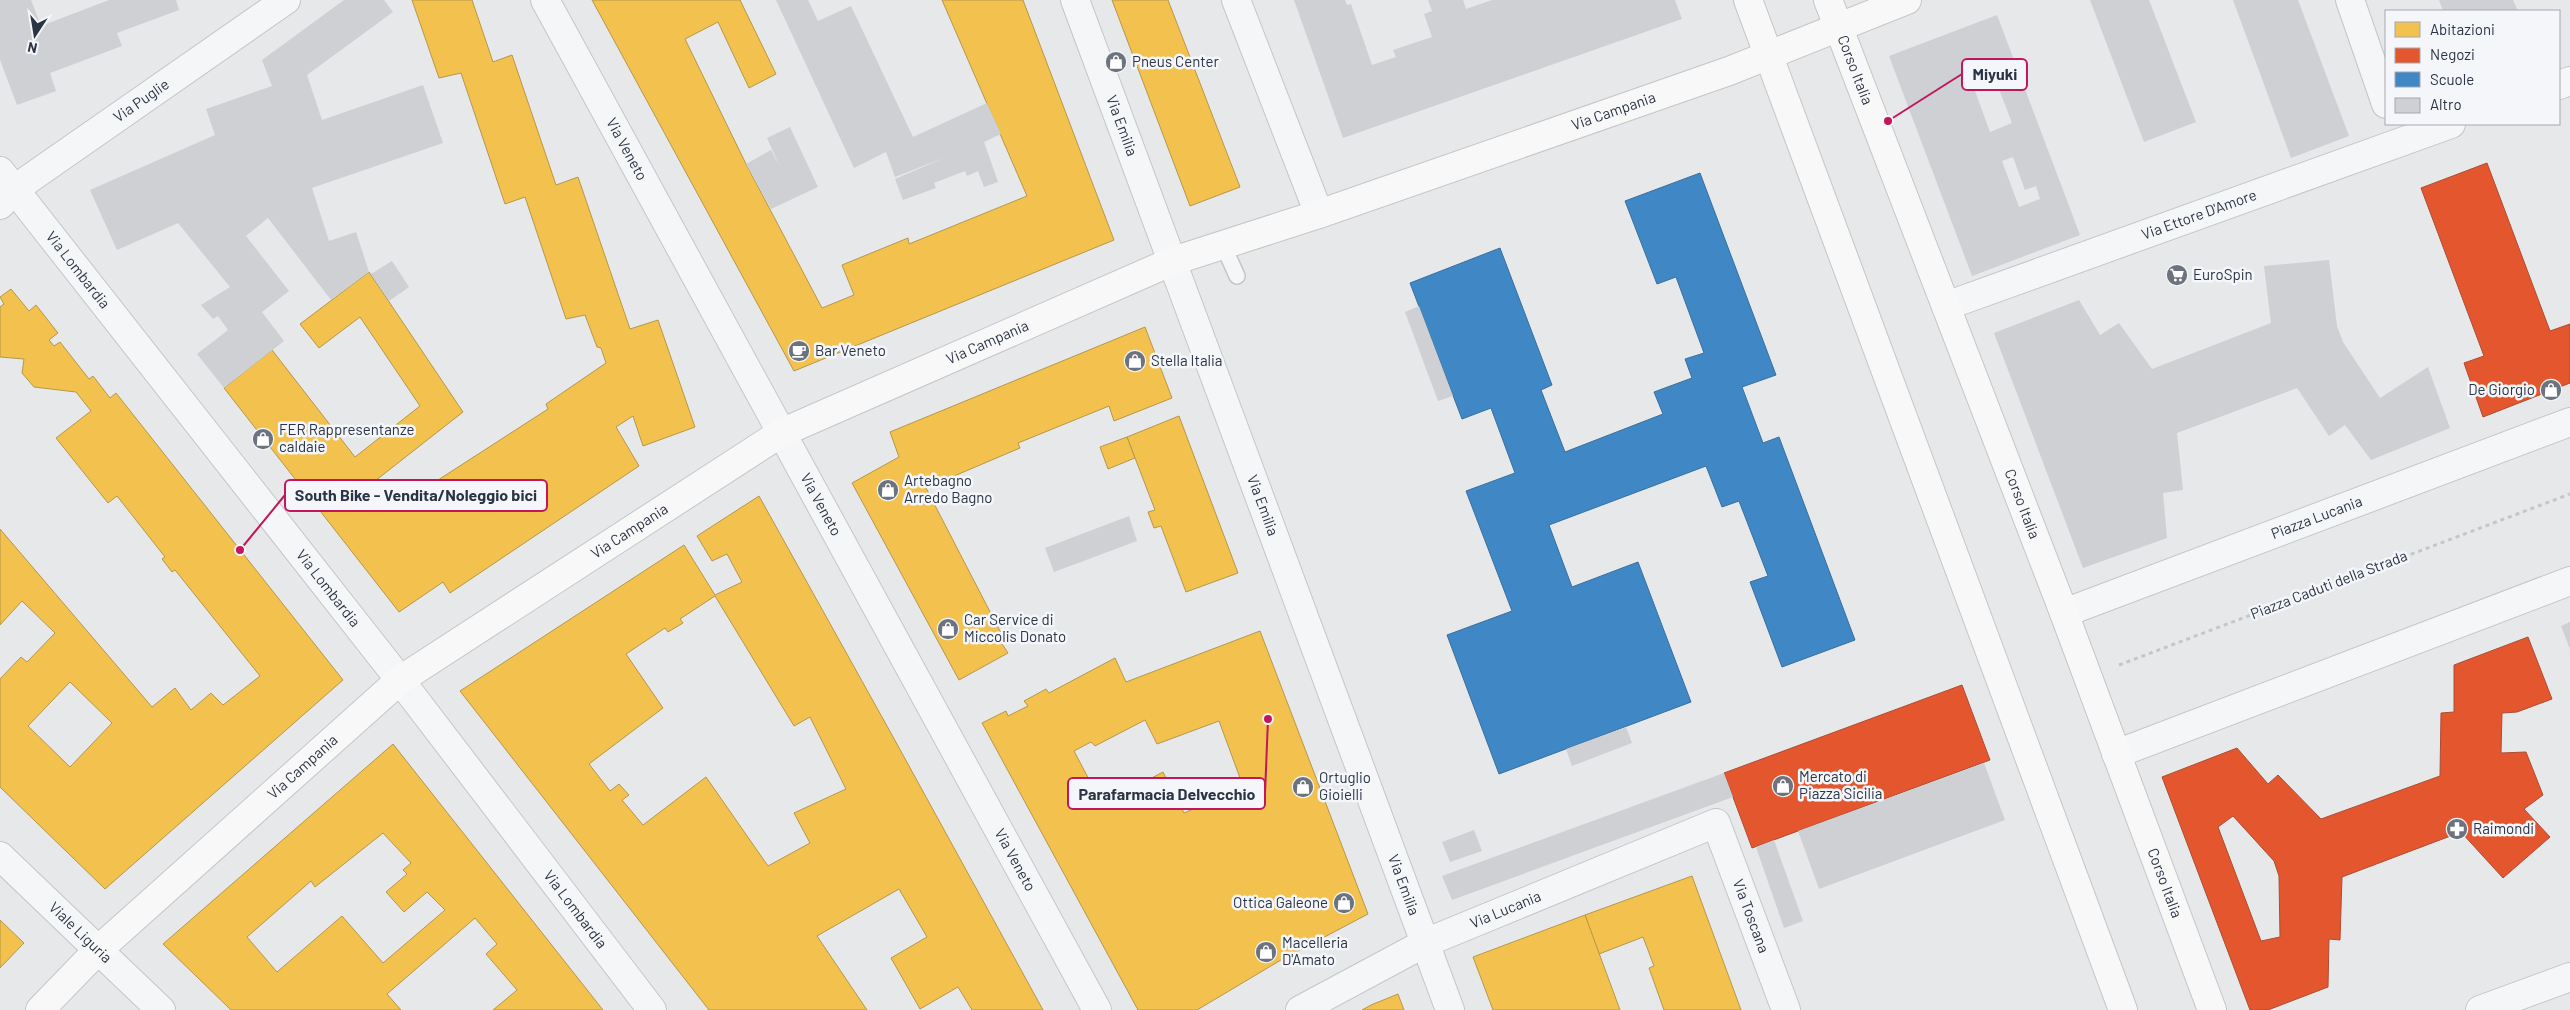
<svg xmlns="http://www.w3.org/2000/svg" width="2570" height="1010" font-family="Barlow,sans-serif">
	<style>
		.homes { fill: #f2c14e; stroke: #b6974b; fill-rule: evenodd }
		.shops { fill: #e4572e; stroke: #ac4c35; fill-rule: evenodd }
		.schools { fill: #3f88c5; stroke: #396f9f }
		.building { fill: #ced0d3; fill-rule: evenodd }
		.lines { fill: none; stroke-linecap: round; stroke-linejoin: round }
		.lane-casing { stroke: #c4c6c8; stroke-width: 18 }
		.street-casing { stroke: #c4c6c8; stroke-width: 30 }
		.secondary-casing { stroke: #c4c6c8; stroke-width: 30 }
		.path { stroke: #c5c6ca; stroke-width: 3; stroke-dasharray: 4 4; stroke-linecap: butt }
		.lane { stroke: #f5f6f7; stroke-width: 15 }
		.street { stroke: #f5f6f7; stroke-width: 28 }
		.secondary { stroke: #f8f8f8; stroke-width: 28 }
		.labels { text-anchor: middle; stroke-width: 5; stroke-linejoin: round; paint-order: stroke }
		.poi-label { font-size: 15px; fill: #2b3445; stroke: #f4f6f9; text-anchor: start }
		.street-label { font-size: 15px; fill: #2b3445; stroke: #f4f6f9 }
		.leader { fill: none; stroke: #c2185b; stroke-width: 2 }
		.callout-dot { fill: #c2185b; stroke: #f4f6f9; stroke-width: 2 }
		.callout { fill: #f4f6f9; stroke: #c2185b; stroke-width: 2 }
		.callout-label { font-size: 16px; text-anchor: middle; font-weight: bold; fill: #2b3445 }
	</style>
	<rect width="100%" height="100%" fill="#e6e8ea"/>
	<!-- homes -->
	<g class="homes">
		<polygon points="412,0 472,0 493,62 512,55 556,185 578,177 630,329 658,320 695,427 643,446 633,416 616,427 639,466 450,593 443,582 399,612 224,388 272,350 355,457 420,406 360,317 319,348 300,324 369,272 463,412 375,481 399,509 407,505 404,502 548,409 546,404 606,363 601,348 597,347 585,315 566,319 525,197 505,204 461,73 439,78"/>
		<polygon points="592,0 740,0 776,74 749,88 718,22 685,39 746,164 822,308 854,295 842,265 908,238 909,244 1027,196 942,0 1023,0 1114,240 794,371"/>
		<polygon points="1112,0 1168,0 1240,187 1190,206"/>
		<path d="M 11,289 L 29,311 L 36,305 L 58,333 L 49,340 L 54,346 L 60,342 L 89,379 L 93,376 L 110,398 L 116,393 L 343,680 L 105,889 L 0,787 L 0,679 L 21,657 L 27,662 L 55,633 L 22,601 L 0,625 L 0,529 L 152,707 L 175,688 L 191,710 L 211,693 L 223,705 L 260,676 L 175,570 L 172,572 L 162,559 L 165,557 L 117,496 L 108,503 L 56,438 L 91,411 L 76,392 L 34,387 L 22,373 L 24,359 L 0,357 L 0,307 L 4,304 L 0,297 ZM 70,682 L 112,723 L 70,767 L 28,726 Z"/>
		<polygon points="1145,327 1172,398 1114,421 1109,406 1018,443 1020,448 926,488 1001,633 997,636 1008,653 959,680 852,483 899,457 890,432"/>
		<polygon points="1179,416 1238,573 1186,592 1161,526 1154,528 1148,512 1155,510 1127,437"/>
		<polygon points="1127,437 1135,458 1108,469 1100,447"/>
		<path d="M 759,496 L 892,735 L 1043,1010 L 972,1010 L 958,987 L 920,1009 L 891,958 L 927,937 L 899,889 L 817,936 L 867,1010 L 709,1010 L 460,691 L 684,545 L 715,595 L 742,582 L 727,554 L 712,561 L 697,536 ZM 715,596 L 794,726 L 810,717 L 846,789 L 794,813 L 810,843 L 768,866 L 706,777 L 643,825 L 622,800 L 629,795 L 619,784 L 610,791 L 589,764 L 663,708 L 626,654 L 665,628 L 668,632 L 683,623 L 680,619 Z"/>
		<path d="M 1260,631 L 1368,914 L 1281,960 L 1197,1010 L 1138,1010 L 982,723 L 1006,711 L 1008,716 L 1028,706 L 1024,701 L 1046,689 L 1049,693 L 1115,658 L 1126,682 ZM 1145,720 L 1157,744 L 1219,721 L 1243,786 L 1197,803 L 1198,807 L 1184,813 L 1163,772 L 1102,804 L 1074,751 L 1091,742 L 1095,746 Z"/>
		<path d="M 393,744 L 603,1010 L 493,1010 L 517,990 L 486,954 L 497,944 L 475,918 L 387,994 L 401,1010 L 231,1010 L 163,944 ZM 383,833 L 411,863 L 403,870 L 407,874 L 386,892 L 404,912 L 427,892 L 445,910 L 383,963 L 342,916 L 277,972 L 247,937 L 311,881 L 315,887 Z"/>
		<polygon points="1692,876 1741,1010 1664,1010 1649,968 1654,966 1643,937 1599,954 1585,915"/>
		<polygon points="1585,915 1620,1010 1493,1010 1473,957"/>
		<polygon points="0,920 24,943 0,968"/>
		<polygon points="1398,994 1404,1010 1362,1010 1371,1005"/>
	</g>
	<!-- shops -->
	<g class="shops">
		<polygon points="2487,163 2550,331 2570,324 2570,383 2483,417 2464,363 2484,356 2421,188"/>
		<path d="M 2528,637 L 2552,699 L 2517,712 L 2502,713 L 2501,753 L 2526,752 L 2543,795 L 2524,809 L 2550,837 L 2503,878 L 2461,832 L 2342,877 L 2340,940 L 2329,939 L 2328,987 L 2268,1010 L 2250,1010 L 2162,777 L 2237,748 L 2268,784 L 2278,775 L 2321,819 L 2440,776 L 2441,713 L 2454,712 L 2454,665 ZM 2233,816 L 2274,861 L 2279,876 L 2280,937 L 2261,941 L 2218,827 Z"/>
		<polygon points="1962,685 1990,760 1752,848 1724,773"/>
	</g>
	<!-- schools -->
	<polygon class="schools" points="1700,173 1776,375 1742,387 1763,443 1779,437 1855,640 1782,667 1750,582 1768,576 1739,501 1722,507 1706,466 1549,525 1572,587 1638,562 1691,702 1499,774 1447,635 1512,611 1466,491 1515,473 1491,408 1462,419 1410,283 1500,248 1552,385 1541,390 1565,452 1663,414 1654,392 1692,378 1685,359 1704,353 1676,277 1657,284 1625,201"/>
	<!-- building -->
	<g class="building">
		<polygon points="0,0 31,0 41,26 109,0 176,0 179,10 117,33 122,46 50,73 56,91 17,105 0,60"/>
		<polygon points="344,0 384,0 393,12 307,75 322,120 423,85 443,143 312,188 329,241 356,232 369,272 331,300 268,218 246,236 289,291 262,312 284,341 224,388 197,354 228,330 218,316 213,319 201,305 230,287 178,223 117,250 90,190 215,135 206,109 272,86 262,60"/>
		<polygon points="776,0 808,0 818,21 851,6 913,137 987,103 1001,134 984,142 998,182 984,187 978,171 967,176 965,171 934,183 936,188 903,200 895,179 946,157 895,177 886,152 854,168"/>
		<polygon points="1294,0 1345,0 1347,5 1351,4 1372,65 1396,57 1393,50 1432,37 1424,14 1432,11 1428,0 1463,0 1466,9 1492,0 1675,0 1682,19 1343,138"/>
		<polygon points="2090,0 2149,0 2196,122 2144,142"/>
		<polygon points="2233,0 2298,0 2349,136 2291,158"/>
		<polygon points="2439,0 2513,0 2518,11 2443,11"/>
		<path d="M 1997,15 L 2080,235 L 1972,276 L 1889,56 ZM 1980,73 L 1986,89 L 1997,84 L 2012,123 L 1990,132 L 1970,77 ZM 2013,157 L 2025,190 L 2036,186 L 2040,199 L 2019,207 L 2002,161 Z"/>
		<polygon points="790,127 818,187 771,209 746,164 771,150 780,167 767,138"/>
		<polygon points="2329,260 2337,326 2343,342 2380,398 2428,367 2450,428 2371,460 2345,425 2329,436 2297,388 2177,433 2183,490 2163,493 2167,538 2083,568 1994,333 2079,300 2100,335 2119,323 2152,369 2271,323 2264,266"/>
		<polygon points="392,261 409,287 389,301 371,274"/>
		<polygon points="1419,306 1453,396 1438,401 1405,312"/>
		<polygon points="1129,516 1137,541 1054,572 1045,548"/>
		<polygon points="2570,622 2570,649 2561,626"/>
		<polygon points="1626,727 1632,743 1572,766 1566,749"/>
		<polygon points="1984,763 2005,820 1819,889 1798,831"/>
		<polygon points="1724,773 1733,797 1452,900 1442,876"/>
		<polygon points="1474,830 1482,851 1450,862 1442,842"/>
		<polygon points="1774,840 1803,921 1784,928 1756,847"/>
	</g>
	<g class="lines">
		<!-- lane casing -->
		<g class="lane-casing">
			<polyline id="lane" points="1223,245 1237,276"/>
		</g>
		<!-- street casing -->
		<g class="street-casing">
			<g id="street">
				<path id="s1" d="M 545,0 L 1097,1010"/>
				<path id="s2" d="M 1075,0 L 1450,1010"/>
				<polyline points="1236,0 1319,214"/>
				<polyline points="2350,0 2386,104"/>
				<polyline points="2559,85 2570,81"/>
				<path id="s3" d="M 0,171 L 400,680 L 652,1010"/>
				<path id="s4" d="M 0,205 L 15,189 L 29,179 L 286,0"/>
				<path id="s5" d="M 1946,306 L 2451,124"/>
				<path id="s6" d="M 2064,613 L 2570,422"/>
				<polyline points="2116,754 2570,581"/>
				<path id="s7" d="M 0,856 L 161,1010"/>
				<path id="s8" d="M 1300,1010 L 1425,943 L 1716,823 L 1786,1010"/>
				<polyline points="2480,1010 2570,977"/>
			</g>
		</g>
		<!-- secondary casing -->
		<g class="secondary-casing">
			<g id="secondary">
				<polyline points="1748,0 2123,1010"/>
				<path id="s9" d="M 1828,0 L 2064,613 L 2212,1010"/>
				<path id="s10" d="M 40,1010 L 97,951 L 400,680 L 781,433 L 1173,261 L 1319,214 L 1729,71 L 1907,0"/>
			</g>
		</g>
		<!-- path -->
		<polyline class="path" points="2119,665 2570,494"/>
		<!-- lane -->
		<use href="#lane" class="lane"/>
		<!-- street -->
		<use href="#street" class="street"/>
		<!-- secondary -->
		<use href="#secondary" class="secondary"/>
	</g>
	<!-- icons -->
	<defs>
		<g id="shop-disc" transform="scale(1.125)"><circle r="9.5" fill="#6c737f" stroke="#f4f6f9"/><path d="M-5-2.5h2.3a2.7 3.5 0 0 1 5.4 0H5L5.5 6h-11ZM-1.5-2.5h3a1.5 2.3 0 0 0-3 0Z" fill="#fff"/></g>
		<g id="supermarket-disc" transform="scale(1.125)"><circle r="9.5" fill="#6c737f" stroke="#f4f6f9"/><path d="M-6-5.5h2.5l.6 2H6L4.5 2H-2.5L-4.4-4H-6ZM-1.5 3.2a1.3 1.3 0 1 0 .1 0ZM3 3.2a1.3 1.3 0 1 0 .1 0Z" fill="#fff"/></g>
		<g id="cafe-disc" transform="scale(1.125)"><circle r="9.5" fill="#6c737f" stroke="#f4f6f9"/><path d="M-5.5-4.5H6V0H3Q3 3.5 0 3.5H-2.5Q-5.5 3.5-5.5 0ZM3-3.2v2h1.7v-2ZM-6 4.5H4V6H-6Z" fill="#fff"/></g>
		<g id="pharmacy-disc" transform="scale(1.125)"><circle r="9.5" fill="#6c737f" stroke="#f4f6f9"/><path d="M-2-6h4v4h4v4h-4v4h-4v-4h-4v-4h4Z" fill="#fff"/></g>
	</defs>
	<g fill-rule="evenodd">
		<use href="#shop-disc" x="1116" y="62"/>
		<use href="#supermarket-disc" x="2177" y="275"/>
		<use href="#cafe-disc" x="799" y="351"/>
		<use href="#shop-disc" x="1135" y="361"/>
		<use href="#shop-disc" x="2551" y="390"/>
		<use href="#shop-disc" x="263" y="439"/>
		<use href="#shop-disc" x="888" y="490"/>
		<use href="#shop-disc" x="948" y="629"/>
		<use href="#shop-disc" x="1783" y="786"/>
		<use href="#shop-disc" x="1303" y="787"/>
		<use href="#pharmacy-disc" x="2457" y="829"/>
		<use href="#shop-disc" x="1344" y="903"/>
		<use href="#shop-disc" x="1266" y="952"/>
	</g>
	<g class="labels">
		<!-- poi labels -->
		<g class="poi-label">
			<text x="1132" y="67">Pneus Center</text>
			<text x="2193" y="280">EuroSpin</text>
			<text x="815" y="356">Bar Veneto</text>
			<text x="1151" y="366">Stella Italia</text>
			<text x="2535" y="395" text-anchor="end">De Giorgio</text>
			<text x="279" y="435">FER Rappresentanze<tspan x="279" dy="17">caldaie</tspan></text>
			<text x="904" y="486">Artebagno<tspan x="904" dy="17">Arredo Bagno</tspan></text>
			<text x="964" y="625">Car Service di<tspan x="964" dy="17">Miccolis Donato</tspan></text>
			<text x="1799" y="782">Mercato di<tspan x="1799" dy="17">Piazza Sicilia</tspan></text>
			<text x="1319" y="783">Ortuglio<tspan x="1319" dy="17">Gioielli</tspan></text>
			<text x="2473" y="834">Raimondi</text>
			<text x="1328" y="908" text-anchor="end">Ottica Galeone</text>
			<text x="1282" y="948">Macelleria<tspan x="1282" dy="17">D'Amato</tspan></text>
		</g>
		<!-- street labels -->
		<g class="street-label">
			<text dy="5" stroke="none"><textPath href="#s9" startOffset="75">Corso Italia</textPath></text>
			<text dy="5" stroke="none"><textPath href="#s4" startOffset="176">Via Puglie</textPath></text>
			<text dy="5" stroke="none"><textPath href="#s10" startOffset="1836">Via Campania</textPath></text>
			<text dy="5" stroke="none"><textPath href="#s2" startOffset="134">Via Emilia</textPath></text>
			<text dy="5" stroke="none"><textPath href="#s1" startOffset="170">Via Veneto</textPath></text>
			<text dy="5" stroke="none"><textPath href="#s5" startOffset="269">Via Ettore D'Amore</textPath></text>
			<text dy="5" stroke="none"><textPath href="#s3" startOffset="126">Via Lombardia</textPath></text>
			<text dy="5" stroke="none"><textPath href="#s10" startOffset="1168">Via Campania</textPath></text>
			<text dy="5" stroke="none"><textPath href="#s9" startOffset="540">Corso Italia</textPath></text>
			<text dy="5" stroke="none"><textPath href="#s1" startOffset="575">Via Veneto</textPath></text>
			<text dy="5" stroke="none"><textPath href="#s2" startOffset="539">Via Emilia</textPath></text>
			<text dy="5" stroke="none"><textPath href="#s6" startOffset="270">Piazza Lucania</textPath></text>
			<text dy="5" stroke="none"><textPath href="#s10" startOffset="762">Via Campania</textPath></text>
			<text transform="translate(2329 585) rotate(-21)" y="5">Piazza Caduti della Strada</text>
			<text dy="5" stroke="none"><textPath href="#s3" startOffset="531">Via Lombardia</textPath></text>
			<text dy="5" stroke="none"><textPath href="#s10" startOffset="358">Via Campania</textPath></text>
			<text dy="5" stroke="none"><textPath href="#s1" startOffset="980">Via Veneto</textPath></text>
			<text dy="5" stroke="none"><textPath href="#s9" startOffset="945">Corso Italia</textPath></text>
			<text dy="5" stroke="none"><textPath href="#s2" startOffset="944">Via Emilia</textPath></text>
			<text dy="5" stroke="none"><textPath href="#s3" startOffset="936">Via Lombardia</textPath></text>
			<text dy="5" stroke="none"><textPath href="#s8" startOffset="229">Via Lucania</textPath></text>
			<text dy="5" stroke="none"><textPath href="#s8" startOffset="556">Via Toscana</textPath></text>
			<text dy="5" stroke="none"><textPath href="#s7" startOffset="111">Viale Liguria</textPath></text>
		</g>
	</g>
	<!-- callouts -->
	<path class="leader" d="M1888 121L1962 74M240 550L285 495M1268 719L1265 794"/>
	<g class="callout-dot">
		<circle cx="1888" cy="121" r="5"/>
		<circle cx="240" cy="550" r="5"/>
		<circle cx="1268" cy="719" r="5"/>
	</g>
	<g class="callout">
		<rect x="1962" y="59" width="65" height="31" rx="5"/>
		<rect x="285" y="480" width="262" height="31" rx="5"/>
		<rect x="1068" y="778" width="197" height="31" rx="5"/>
	</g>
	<g class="callout-label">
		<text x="1995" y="80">Miyuki</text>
		<text x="416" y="501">South Bike - Vendita/Noleggio bici</text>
		<text x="1167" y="800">Parafarmacia Delvecchio</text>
	</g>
	<!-- legend -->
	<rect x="2385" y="10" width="175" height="115" fill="#f4f6f9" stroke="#a4a8b1"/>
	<rect x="2395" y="22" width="25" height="15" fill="#f2c14e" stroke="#a4a8b1"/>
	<text x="2430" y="35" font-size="15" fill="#2b3445">Abitazioni</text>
	<rect x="2395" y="48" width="25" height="15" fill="#e4572e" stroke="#a4a8b1"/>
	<text x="2430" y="60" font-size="15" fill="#2b3445">Negozi</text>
	<rect x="2395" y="72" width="25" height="15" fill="#3f88c5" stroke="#a4a8b1"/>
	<text x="2430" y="85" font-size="15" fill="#2b3445">Scuole</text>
	<rect x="2395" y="98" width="25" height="15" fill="#ced0d3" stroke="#a4a8b1"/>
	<text x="2430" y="110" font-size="15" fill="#2b3445">Altro</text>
	<!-- north arrow -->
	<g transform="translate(35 35) rotate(192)" stroke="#f4f6f9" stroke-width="4" paint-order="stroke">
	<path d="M0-4L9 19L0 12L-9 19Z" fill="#2b3445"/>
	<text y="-8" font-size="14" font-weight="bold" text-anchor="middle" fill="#2b3445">N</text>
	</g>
</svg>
